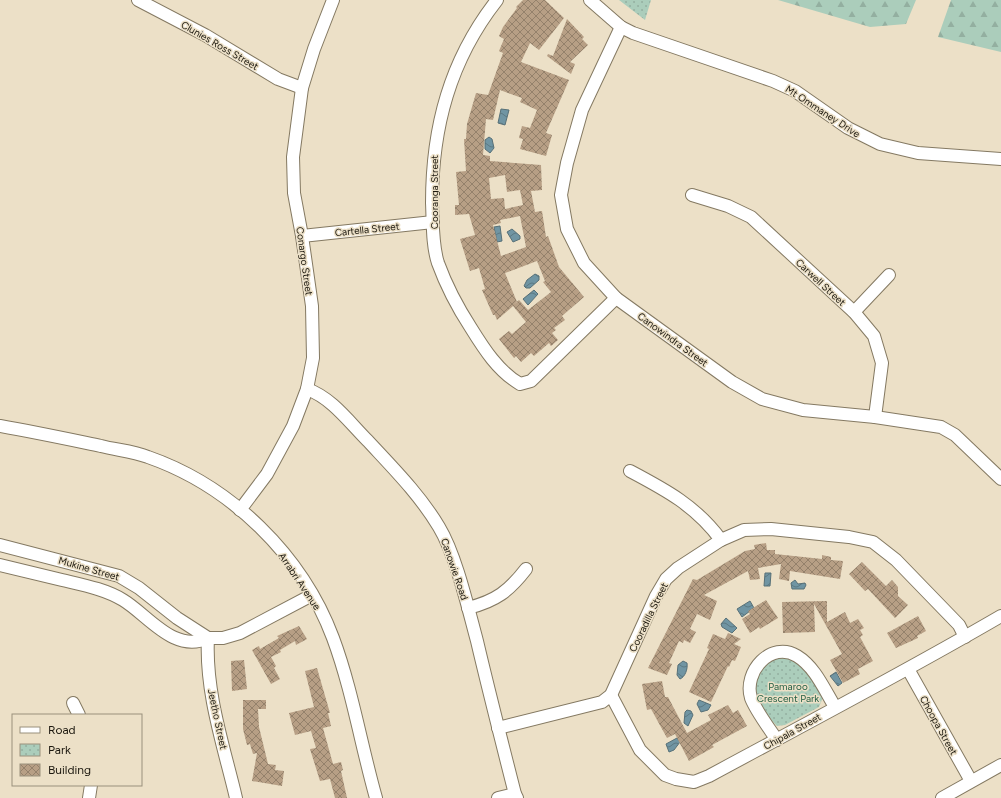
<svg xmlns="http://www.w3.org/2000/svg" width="1001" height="798" font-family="Figtree,sans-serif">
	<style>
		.forest { fill: url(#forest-firs) }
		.park { fill: url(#park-dots) }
		.water { fill: url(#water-waves); stroke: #577077 }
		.building { fill: url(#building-cross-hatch); fill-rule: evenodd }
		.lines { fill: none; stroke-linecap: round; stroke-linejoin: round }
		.minor-casing { stroke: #847962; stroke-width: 14 }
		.minor { stroke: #fff; stroke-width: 12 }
		.labels { text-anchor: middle; stroke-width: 3; stroke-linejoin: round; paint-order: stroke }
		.street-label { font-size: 10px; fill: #1c180f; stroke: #ece0c7 }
		.park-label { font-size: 10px; fill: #235f44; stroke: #ece0c7 }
	</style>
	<defs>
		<pattern id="forest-firs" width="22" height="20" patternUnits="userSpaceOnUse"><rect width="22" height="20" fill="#abcdbb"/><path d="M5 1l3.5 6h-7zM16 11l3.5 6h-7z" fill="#93afa0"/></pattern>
		<pattern id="park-dots" width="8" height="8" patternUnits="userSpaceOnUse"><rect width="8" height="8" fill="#abcdbb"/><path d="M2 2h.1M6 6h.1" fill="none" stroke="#93afa0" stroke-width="1.8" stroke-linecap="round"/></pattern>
		<pattern id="water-waves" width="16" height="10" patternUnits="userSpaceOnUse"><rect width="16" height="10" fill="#7095a3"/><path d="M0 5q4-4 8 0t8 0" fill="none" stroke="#5b7983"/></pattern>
		<pattern id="building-cross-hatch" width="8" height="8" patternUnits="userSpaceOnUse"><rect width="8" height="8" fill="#b79f85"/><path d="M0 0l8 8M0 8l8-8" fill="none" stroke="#94816b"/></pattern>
	</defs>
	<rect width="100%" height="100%" fill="#ece0c7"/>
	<!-- forest -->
	<g class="forest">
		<polygon points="778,0 916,0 906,24 870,27"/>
		<polygon points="951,0 1001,0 1001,52 938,37"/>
	</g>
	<!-- park -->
	<g class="park">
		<polygon points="619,0 651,0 645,20"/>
		<path d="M 784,655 C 804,663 814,679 823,697 L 819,707 L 785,725 L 777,726 C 768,718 753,692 755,681 C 756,675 763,667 766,661 Z"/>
	</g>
	<!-- water -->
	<g class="water">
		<polygon points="501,109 509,110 505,125 498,123"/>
		<polygon points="489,137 492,139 494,148 490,153 485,149 485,140"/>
		<polygon points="500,226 502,241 497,242 494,227"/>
		<polygon points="512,229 520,236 520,239 513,242 507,232"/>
		<polygon points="535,274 539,276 539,280 530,288 526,288 524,286 527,280"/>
		<polygon points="534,290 538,294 528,305 523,299"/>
		<polygon points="765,573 771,573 770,586 764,586"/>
		<polygon points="795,580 798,584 805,583 806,585 804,589 792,589 791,583"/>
		<polygon points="750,601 754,608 742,617 737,609"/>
		<polygon points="726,618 737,628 732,633 722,627 721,624"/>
		<path d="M 683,661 L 687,663 C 688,669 685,677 680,679 L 677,675 L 678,665 Z"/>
		<polygon points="836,672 842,683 838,686 830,676"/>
		<polygon points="699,700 711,705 708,710 701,712 697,704"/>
		<polygon points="687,710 691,711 693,715 688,726 684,723 685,712"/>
		<polygon points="677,738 680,742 674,750 669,752 666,744"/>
	</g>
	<!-- building -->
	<g class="building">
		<path d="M 523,0 L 545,0 L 564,18 L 539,50 L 530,43 L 521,62 L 569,80 L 546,133 L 552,135 L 546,156 L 520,149 L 523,139 L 519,138 L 522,126 L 530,128 L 537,110 L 520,102 L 522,98 L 500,90 L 493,120 L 486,119 L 483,155 L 490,156 L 490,161 L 541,165 L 542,190 L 531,191 L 535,212 L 542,211 L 546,237 L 548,236 L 559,267 L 584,297 L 562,316 L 565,320 L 554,328 L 556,330 L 552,333 L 558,340 L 551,346 L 549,343 L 534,356 L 531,353 L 521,362 L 516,356 L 514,358 L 499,339 L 509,331 L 512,334 L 526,322 L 513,306 L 497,320 L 495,315 L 493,315 L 482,290 L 485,289 L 479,268 L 470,271 L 460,239 L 475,235 L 469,214 L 455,215 L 455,205 L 459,205 L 456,172 L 466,171 L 464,139 L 466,139 L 467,124 L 476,93 L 488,95 L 503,53 L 499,51 L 504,39 L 499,36 L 503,27 L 517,8 L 516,7 ZM 505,175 L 507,192 L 520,190 L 523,205 L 505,209 L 504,198 L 491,199 L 489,178 ZM 520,216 L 526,247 L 501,256 L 493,225 L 501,223 L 500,220 ZM 537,261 L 545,281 L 543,282 L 551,292 L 528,310 L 519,300 L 513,305 L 517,302 L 505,273 Z"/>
		<polygon points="567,19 584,37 582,39 588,45 570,62 575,64 571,74 547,56 548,54 553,56"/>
		<polygon points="766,543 767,550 775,550 775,554 822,559 822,555 831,557 831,560 843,561 840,579 790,571 789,581 779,579 781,564 758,568 760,579 750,580 748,571 704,595 717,601 710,620 697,614 690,629 696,632 690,643 684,640 683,643 679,641 669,663 672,664 667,675 648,668 693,579 697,580 745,551 755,549 754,545"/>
		<polygon points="862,562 886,586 892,580 898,587 898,596 908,605 895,618 868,589 865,591 849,574"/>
		<polygon points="766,600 778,618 760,629 759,627 750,633 742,619 750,614 748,611"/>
		<polygon points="827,601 827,622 845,612 850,623 858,619 864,628 860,630 863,635 860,637 873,661 858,669 860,674 843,683 830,660 842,654 814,604 815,632 783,633 782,602"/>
		<polygon points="918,616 926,631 917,636 918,638 896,648 887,633"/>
		<polygon points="299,626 307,639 296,645 295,641 280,650 281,652 271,657 276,666 274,668 280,679 271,684 252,650 259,646 260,649 279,638 277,636"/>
		<polygon points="728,633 741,639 734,644 741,647 735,661 732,660 729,667 728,666 711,702 689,692 709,649 707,648 713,634 725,639"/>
		<polygon points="244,660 247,689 232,691 231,661"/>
		<polygon points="317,668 330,713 328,713 331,726 323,728 333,764 341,762 343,770 341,771 347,798 335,798 330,779 320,781 310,749 316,748 311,731 295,735 289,713 314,707 305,671"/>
		<polygon points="662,681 665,697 668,697 687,733 711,720 708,715 728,705 733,713 738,710 747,726 712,745 714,747 689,761 675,734 667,738 651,709 647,710 642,684"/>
		<polygon points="243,700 266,700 266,709 258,709 259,727 268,764 276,765 275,770 284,771 282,786 252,781 257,753 253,754 250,744 247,745 243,729"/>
	</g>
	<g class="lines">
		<!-- minor casing -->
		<g class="minor-casing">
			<g id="minor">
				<polyline points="138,0 205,35 278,79 302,88"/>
				<path d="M 497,0 C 450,60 432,127 432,203 C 433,222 432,245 438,263 C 446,285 458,308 471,328 C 484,349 498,371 520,384 L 531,381 L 616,298"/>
				<polyline points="590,0 621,27 633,33 773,81 795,91 848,128 880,144 918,153 1001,159"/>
				<polyline points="621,27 582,110 567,163 561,195 567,229 584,263 616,298 732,382 762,399 803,410 875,417 941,427 955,435 1001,479"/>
				<polyline points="692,195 728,206 751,217 854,312 874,336 882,363 875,417"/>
				<polyline points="302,236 433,222"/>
				<polyline points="854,312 889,275"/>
				<path d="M 307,389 C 332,398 349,422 368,441 C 393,468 420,495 439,527 C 456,555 468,608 477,641 C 489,692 502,743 515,794 L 517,798"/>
				<path d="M 0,426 C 34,432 67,439 101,446 C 116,450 133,451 148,457 C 231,486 302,555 333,638 C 352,689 361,745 376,798"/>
				<path d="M 630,471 C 666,490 696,506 721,540"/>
				<polyline points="240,510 267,474 293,426 307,389 313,358 312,306 302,236 294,193 293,157 302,88 314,49 333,0"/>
				<polyline points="0,545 119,576 139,588 177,618 208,638 223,638 240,633 312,595"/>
				<path d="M 0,565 C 21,570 42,575 62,580 C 83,585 105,589 123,600 C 148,615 174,654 208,638"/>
				<path d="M 468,608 C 496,601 509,591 526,569"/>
				<path d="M 208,638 C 205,692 224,747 236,798"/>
				<polyline points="908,669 971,781"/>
				<path d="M 611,695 L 640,750 L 665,775 L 676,779 L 694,782 L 709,776 C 807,723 905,672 1001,616"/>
				<polyline points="73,703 79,715"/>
				<polyline points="498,728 602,702 611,695 656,596 666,579 678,568 721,540 744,530 771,529 849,537 873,542 896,560 959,625 965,637"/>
				<path d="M 777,740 C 769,728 756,711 751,698 C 743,672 771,640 797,656 C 815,667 824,689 835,707"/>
				<polyline points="89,798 91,785"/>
				<polyline points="498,798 515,794"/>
				<polyline points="942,798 1001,765"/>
			</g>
		</g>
		<!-- minor -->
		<use href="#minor" class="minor"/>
	</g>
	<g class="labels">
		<!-- street labels -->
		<g class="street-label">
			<text transform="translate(220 45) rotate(30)" y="4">Clunies Ross Street</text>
			<text transform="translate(823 111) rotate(33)" y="4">Mt Ommaney Drive</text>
			<text transform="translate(434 192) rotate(-90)" y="4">Cooranga Street</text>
			<text transform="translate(367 229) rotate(-6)" y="4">Cartella Street</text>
			<text transform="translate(305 261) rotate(82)" y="4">Conargo Street</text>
			<text transform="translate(821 282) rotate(43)" y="4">Carwell Street</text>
			<text transform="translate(673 339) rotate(36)" y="4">Canowindra Street</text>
			<text transform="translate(89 568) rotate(16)" y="4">Mukine Street</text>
			<text transform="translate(455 569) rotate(71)" y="4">Canowie Road</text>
			<text transform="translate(300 581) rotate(56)" y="4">Arrabri Avenue</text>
			<text transform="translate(648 617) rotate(-64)" y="4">Cooradilla Street</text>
			<text transform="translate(218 719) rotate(78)" y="4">Jeetho Street</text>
			<text transform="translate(939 725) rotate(61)" y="4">Choopa Street</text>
			<text transform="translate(792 731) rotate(-29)" y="4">Chipala Street</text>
		</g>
		<!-- park labels -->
		<g class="park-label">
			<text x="788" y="690">Pamaroo<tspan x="788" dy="12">Crescent Park</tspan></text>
		</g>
	</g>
	<!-- legend -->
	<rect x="12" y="714" width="130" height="72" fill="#ece0c7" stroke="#99907d"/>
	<rect x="20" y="727" width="20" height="6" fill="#ffffff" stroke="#99907d"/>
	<text x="48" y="734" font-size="12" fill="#1c180f">Road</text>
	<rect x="20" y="744" width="20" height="12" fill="url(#park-dots)" stroke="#99907d"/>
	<text x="48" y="754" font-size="12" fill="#1c180f">Park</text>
	<rect x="20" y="764" width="20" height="12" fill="url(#building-cross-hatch)" stroke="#99907d"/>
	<text x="48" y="774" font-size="12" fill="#1c180f">Building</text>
</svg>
